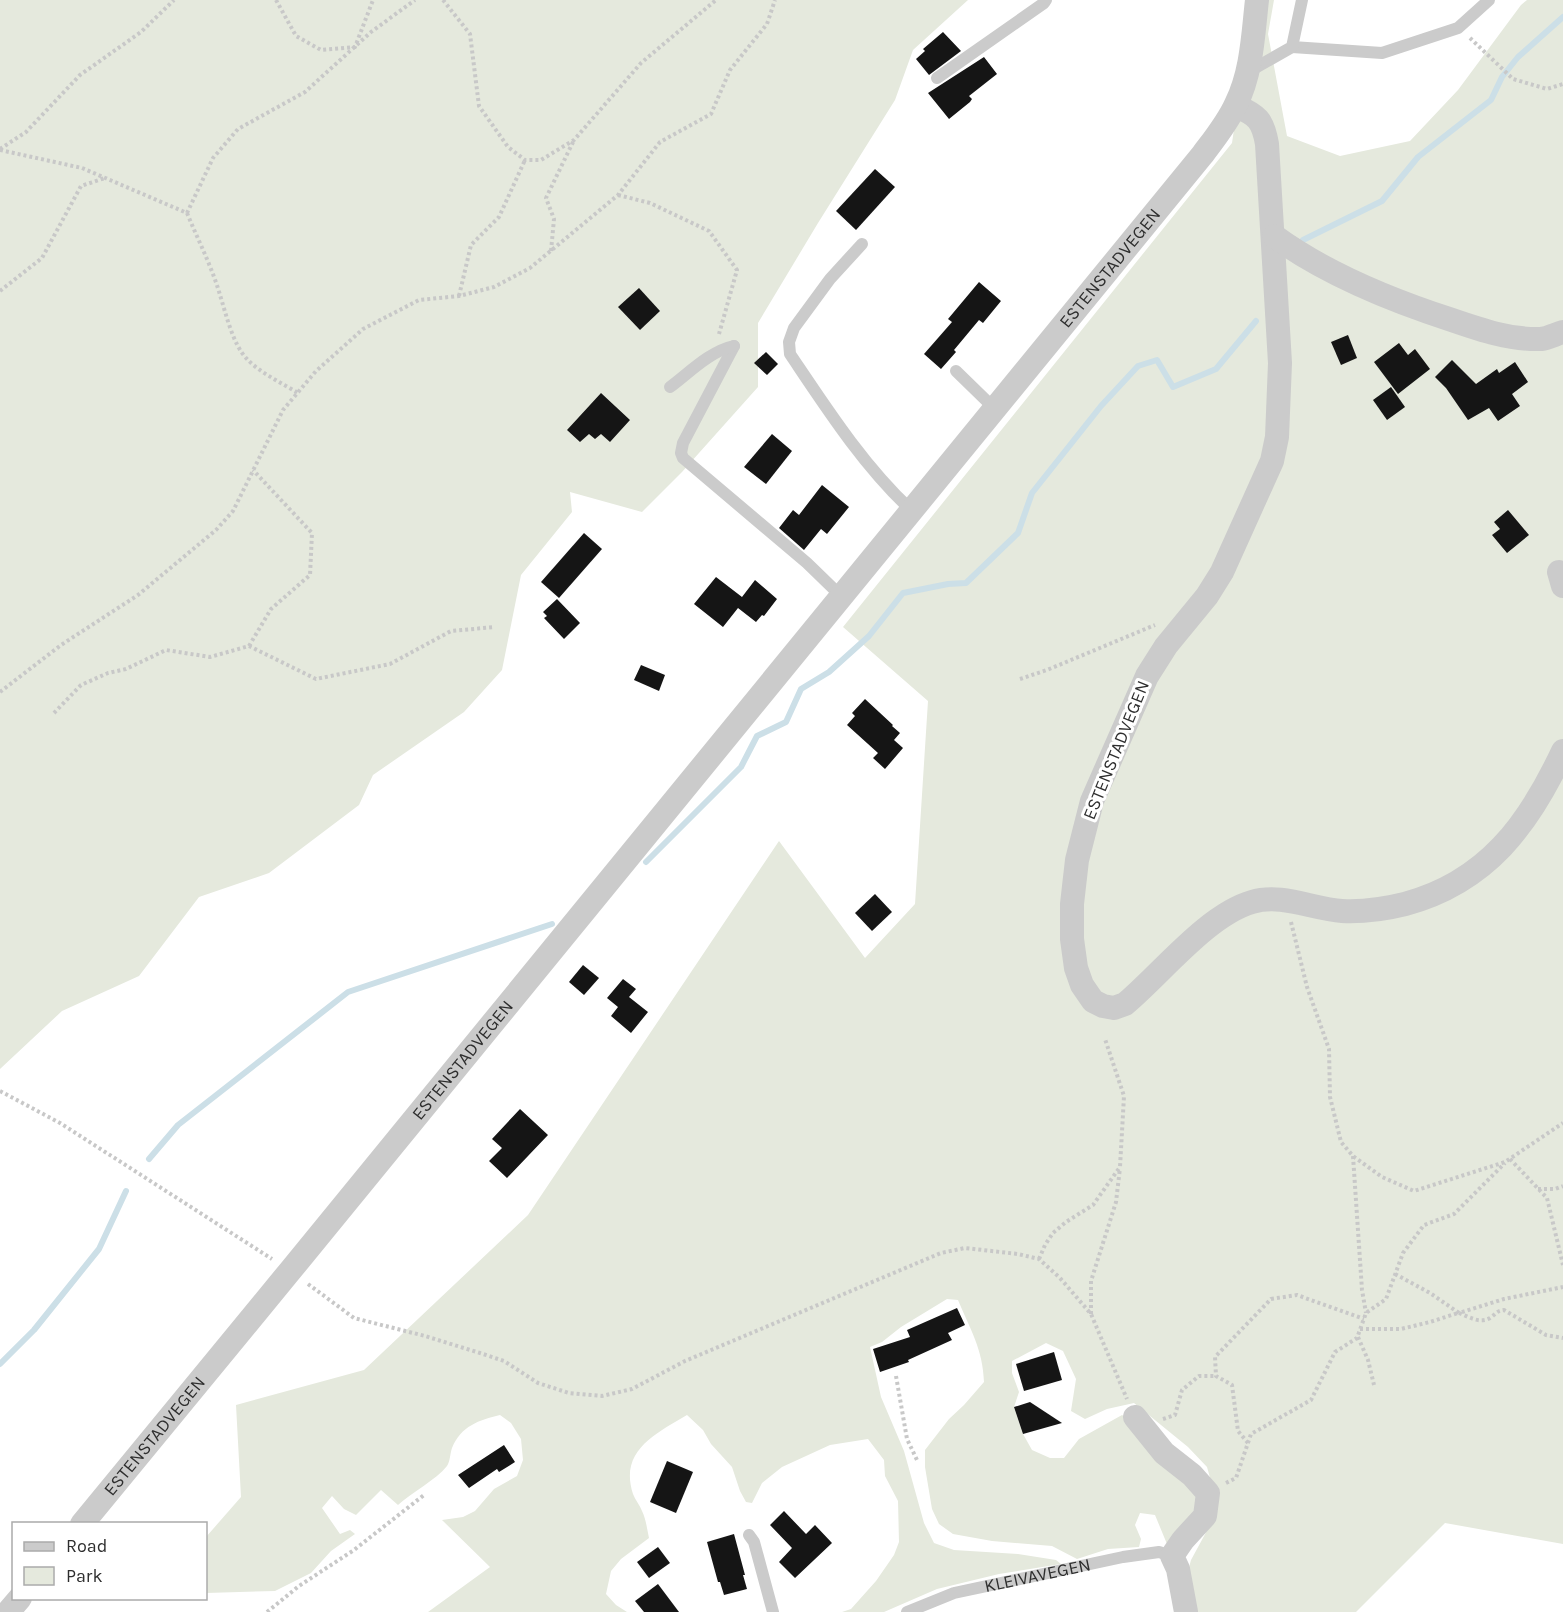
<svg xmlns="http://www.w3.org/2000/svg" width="1563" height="1612" font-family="Karla,sans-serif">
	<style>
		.green { fill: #e5e9dd }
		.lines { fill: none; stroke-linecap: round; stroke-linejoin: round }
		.stream { stroke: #ccdfe7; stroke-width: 6 }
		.building { fill: #151515 }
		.path { stroke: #c8c8c8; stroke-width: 4; stroke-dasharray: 3 3; stroke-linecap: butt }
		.service { stroke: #cbcbcb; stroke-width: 12 }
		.minor { stroke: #cbcbcb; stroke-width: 24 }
		.labels { text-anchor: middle; stroke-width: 6; stroke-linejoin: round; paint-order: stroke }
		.street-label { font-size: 18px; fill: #2e2e2e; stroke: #fff }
	</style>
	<rect width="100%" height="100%" fill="#fff"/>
	<!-- green -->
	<g class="green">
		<polygon points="0,0 968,0 913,50 895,100 818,223 758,323 758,387 682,472 642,512 570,492 572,512 521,575 502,670 464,712 373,775 359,805 269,873 199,897 139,976 62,1011 0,1069"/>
		<path d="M 1253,0 L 1274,0 L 1268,34 L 1287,136 L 1340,156 L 1410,141 L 1458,90 L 1521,5 L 1527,0 L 1563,0 L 1563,1544 L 1445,1523 L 1356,1612 L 1191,1612 L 1187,1575 L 1191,1560 L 1210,1525 L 1216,1499 L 1207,1467 L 1188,1447 L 1134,1403 L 1107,1409 L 1085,1419 L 1071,1411 L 1076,1379 L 1063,1351 L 1046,1343 L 1012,1361 L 1012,1373 L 1019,1392 L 1014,1407 L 1023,1434 L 1032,1450 L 1050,1458 L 1064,1458 L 1079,1439 L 1122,1415 L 1133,1422 L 1191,1485 L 1202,1507 L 1167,1544 L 1155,1515 L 1140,1513 L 1135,1525 L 1141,1539 L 1139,1547 L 1108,1549 L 1077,1559 L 1052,1546 L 992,1541 L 953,1534 L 939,1524 L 932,1509 L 925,1467 L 925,1450 L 949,1419 L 964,1405 L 984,1382 C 983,1349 970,1329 958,1300 L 947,1299 L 901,1327 L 882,1342 L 870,1347 L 881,1397 L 904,1451 L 924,1523 L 934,1543 L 954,1550 L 1018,1554 L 1056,1560 L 1061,1564 L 999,1574 L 937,1589 L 884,1612 L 842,1612 L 851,1609 L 876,1581 L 894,1555 L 899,1542 L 898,1501 L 885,1476 L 884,1460 L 868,1439 L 830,1445 L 782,1467 L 762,1483 L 752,1503 L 746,1502 L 740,1491 L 732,1467 L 711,1444 L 703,1430 L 687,1415 C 655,1434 619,1451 633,1494 C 635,1500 640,1505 642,1511 C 646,1519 647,1529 649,1538 L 621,1559 L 611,1571 L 606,1594 L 616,1605 L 627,1612 L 428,1612 L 490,1567 L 442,1520 L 463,1517 L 475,1511 L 494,1489 L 517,1476 L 523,1460 L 521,1439 L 511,1423 L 500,1415 C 479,1420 461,1426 452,1448 C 450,1454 450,1462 447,1466 C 436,1480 412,1492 398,1505 L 381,1490 L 356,1515 L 344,1509 L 332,1496 L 322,1508 L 340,1534 L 350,1530 L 355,1534 L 331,1551 L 311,1573 L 275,1591 L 206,1593 L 206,1537 L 241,1497 L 236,1405 L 364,1370 L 528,1215 L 779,841 L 865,958 L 915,904 L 928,701 L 843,627 L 1232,143 Z"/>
	</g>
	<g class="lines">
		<!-- stream -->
		<g class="stream">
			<polyline points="1303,240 1382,201 1418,157 1491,100 1502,77 1518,57 1563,17"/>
			<polyline points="646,862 741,767 757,736 786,722 801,689 829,672 869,636 903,593 948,584 966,583 1018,533 1032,493 1101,406 1138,366 1157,360 1173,387 1216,369 1256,321"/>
			<polyline points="149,1159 178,1125 348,992 552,924"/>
			<polyline points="0,1364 34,1330 99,1249 126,1191"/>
		</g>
	</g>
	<!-- building -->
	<g class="building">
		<polygon points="943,32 961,51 929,75 916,59 925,51 923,49"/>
		<polygon points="984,57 997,74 969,96 972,99 970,102 949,119 928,93"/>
		<polygon points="875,169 895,187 856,230 836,211"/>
		<polygon points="979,282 1001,301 983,323 979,320 954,350 956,352 941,369 924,354 952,322 948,319"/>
		<polygon points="639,288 660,311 640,330 618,307"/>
		<polygon points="1348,335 1357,358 1341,365 1331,342"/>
		<polygon points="1399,343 1408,355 1415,349 1430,369 1398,394 1374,362"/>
		<polygon points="766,352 778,364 767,375 754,363"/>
		<polygon points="1452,360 1476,384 1497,369 1499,373 1515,362 1528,382 1512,394 1520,406 1498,421 1489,408 1468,420 1446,388 1435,377"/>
		<polygon points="1391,387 1405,407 1387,420 1373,400"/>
		<polygon points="601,393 630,420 610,442 601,434 595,439 589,434 580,442 567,430"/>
		<polygon points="772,434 792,451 766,484 744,467"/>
		<polygon points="822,485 849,507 827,534 821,529 804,550 779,528 793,510 799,515"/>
		<polygon points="1508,510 1529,535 1507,553 1492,535 1500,529 1494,522"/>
		<polygon points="584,533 602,549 559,598 541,582"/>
		<polygon points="716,577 742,597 755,580 777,599 764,616 762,615 756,622 738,608 723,627 694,604"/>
		<polygon points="557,599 580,623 564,639 544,618 547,616 543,612"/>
		<polygon points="641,665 665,675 659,691 634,680"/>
		<polygon points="865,699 893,725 892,726 900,733 894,740 903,748 885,769 873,758 878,753 847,725 855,716 852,713"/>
		<polygon points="875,894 892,912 872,931 855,913"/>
		<polygon points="583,965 599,978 584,995 569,982"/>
		<polygon points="623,979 636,989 629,997 648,1012 631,1033 611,1016 618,1007 607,998"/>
		<polygon points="520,1109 548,1135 507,1178 489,1161 502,1148 492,1139"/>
		<polygon points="957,1308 965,1325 948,1333 952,1340 908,1360 909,1362 880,1372 873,1349 910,1337 907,1330"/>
		<polygon points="1054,1352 1062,1380 1024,1391 1016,1364"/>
		<polygon points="1030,1402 1062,1423 1023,1434 1014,1407"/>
		<polygon points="504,1445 515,1462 499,1472 497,1469 469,1488 458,1475"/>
		<polygon points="667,1461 693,1472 676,1513 650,1502"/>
		<polygon points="784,1511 806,1534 815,1525 832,1543 795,1578 779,1562 792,1548 770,1525"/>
		<polygon points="734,1534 745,1575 743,1575 747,1589 724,1595 720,1582 718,1582 707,1542"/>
		<polygon points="658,1547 670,1563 649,1578 637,1562"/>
		<polygon points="658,1584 679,1612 644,1612 635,1601"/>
	</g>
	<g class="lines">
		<!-- path -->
		<g class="path">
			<polyline points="276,0 296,36 321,50 355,47 373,0"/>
			<polyline points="443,0 470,34 479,106 508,147 525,160 541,160 574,140 641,63 716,0"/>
			<polyline points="1470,38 1513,79 1547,89 1563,84"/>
			<polyline points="0,149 26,132 80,75 141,32 174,0"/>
			<polyline points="0,150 82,168 187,213 213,158 238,129 305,92 371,32 415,0"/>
			<polyline points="618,195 650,203 709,231 737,270 719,334"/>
			<path d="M 187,213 C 198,240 212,267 220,295 C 226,314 233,345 247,359 C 260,373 282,383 298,393"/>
			<polyline points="551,251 554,219 546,198 574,140"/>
			<polyline points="0,291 42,258 81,186 105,178"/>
			<polyline points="459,296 471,245 499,217 525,160"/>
			<polyline points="249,646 271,609 310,575 312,533 253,470"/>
			<polyline points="1020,679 1047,670 1155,625"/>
			<polyline points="0,692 61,645 138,595 216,530 233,511 283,410 316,371 363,329 419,300 459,296 494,287 530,268 618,195 660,142 711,114 730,70 767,24 775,0"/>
			<polyline points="54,713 81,685 108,673 126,669 166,650 210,657 249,646 316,679 390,664 451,631 495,627"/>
			<polyline points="1291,922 1307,987 1329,1049 1330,1097 1341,1142 1353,1156 1382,1177 1414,1191 1505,1162 1563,1123"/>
			<polyline points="0,1091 60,1123 272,1259"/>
			<polyline points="1353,1156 1362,1290 1366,1313"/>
			<polyline points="1510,1159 1547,1198 1563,1265"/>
			<polyline points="1538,1189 1555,1189 1563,1186"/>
			<polyline points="1039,1259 1045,1245 1053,1233 1066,1222 1093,1205 1120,1167 1124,1096 1105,1039"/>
			<polyline points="1395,1274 1430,1293 1459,1313 1504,1299 1563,1287"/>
			<polyline points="308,1284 354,1318 425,1336 480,1353 504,1361 538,1383 569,1393 602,1396 632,1389 685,1361 941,1253 965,1248 1018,1254 1039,1259 1060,1278 1091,1314 1127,1399"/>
			<path d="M 1459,1313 C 1469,1317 1480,1324 1490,1318 C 1496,1314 1496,1311 1504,1310 L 1546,1335 L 1563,1338"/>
			<polyline points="1091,1314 1091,1281 1116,1202 1120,1168"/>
			<polyline points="1360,1329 1401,1329 1430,1322 1458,1313"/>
			<polyline points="1358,1337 1368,1360 1374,1385"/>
			<polyline points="896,1376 907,1439 917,1460"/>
			<polyline points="1163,1419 1175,1415 1182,1390 1199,1376 1216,1376"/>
			<polyline points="1248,1443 1238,1431 1232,1385 1216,1376 1215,1357 1271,1299 1297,1295 1364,1319"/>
			<polyline points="1226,1483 1236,1478 1251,1434 1311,1400 1335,1352 1357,1338 1366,1313 1386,1299 1403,1253 1424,1225 1454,1214 1505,1163"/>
			<polyline points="267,1612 299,1586 354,1550 424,1495"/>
		</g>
		<!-- service -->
		<g class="service">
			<polyline points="1292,47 1382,53 1458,28 1489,0"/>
			<polyline points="1248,72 1292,47 1302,0"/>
			<polyline points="937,78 1044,3 1046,0"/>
			<path d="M 862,244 L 830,279 L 794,328 L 789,342 L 790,354 C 827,409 863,465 911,510"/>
			<polyline points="734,346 683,443 681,453 683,458 807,563 842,597"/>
			<polyline points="956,371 995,409"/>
			<path d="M 670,387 C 689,373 710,351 734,346"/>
			<polyline points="749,1535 754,1542 773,1612"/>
			<path id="s1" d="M 907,1612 L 954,1593 L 1123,1557 L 1159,1552 L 1172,1556"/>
		</g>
		<!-- minor -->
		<g class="minor">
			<path d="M 1236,106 C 1257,115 1263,120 1267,144 L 1280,363 L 1277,437 L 1272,461 L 1222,572 L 1207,596 L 1166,646 L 1147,676 L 1092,801 L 1077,860 L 1072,904 L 1072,939 L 1076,968 L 1082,985 L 1093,1001 L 1103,1006 L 1114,1008 L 1125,1004 C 1161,974 1207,915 1252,902 C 1281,893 1313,909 1342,911 C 1363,912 1385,909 1405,904 C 1487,882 1529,824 1563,751"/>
			<path d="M 1274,236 C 1326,274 1390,300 1452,320 C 1481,330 1510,340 1541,339 C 1548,338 1556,334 1563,332"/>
			<polyline points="1559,572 1563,586"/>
			<polyline points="1135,1417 1164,1453 1192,1475 1208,1493 1205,1516 1183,1540 1172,1556 1178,1569 1186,1612"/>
			<path id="s2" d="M 82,1524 L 290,1271 L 1203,154 C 1215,138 1228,122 1236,104 C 1252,72 1253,35 1257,0"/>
			<polyline points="8,1612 20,1598"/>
		</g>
	</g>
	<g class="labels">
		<!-- street labels -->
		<g class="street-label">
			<text dy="6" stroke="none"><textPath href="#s2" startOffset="1623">ESTENSTADVEGEN</textPath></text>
			<text transform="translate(1116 750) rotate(-68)" y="6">ESTENSTADVEGEN</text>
			<text dy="6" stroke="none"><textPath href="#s2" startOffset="600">ESTENSTADVEGEN</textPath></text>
			<text dy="6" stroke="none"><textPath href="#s2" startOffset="114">ESTENSTADVEGEN</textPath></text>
			<text dy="6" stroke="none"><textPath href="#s1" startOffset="136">KLEIVAVEGEN</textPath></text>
		</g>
	</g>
	<!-- legend -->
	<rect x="12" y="1522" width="195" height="78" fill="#ffffff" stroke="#ababab" stroke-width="1.5"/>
	<rect x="24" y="1542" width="30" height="9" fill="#cbcbcb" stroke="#ababab" stroke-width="1.5"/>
	<text x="66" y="1552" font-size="18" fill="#2e2e2e">Road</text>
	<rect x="24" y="1567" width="30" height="18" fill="#e5e9dd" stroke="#ababab" stroke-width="1.5"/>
	<text x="66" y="1582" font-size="18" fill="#2e2e2e">Park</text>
</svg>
